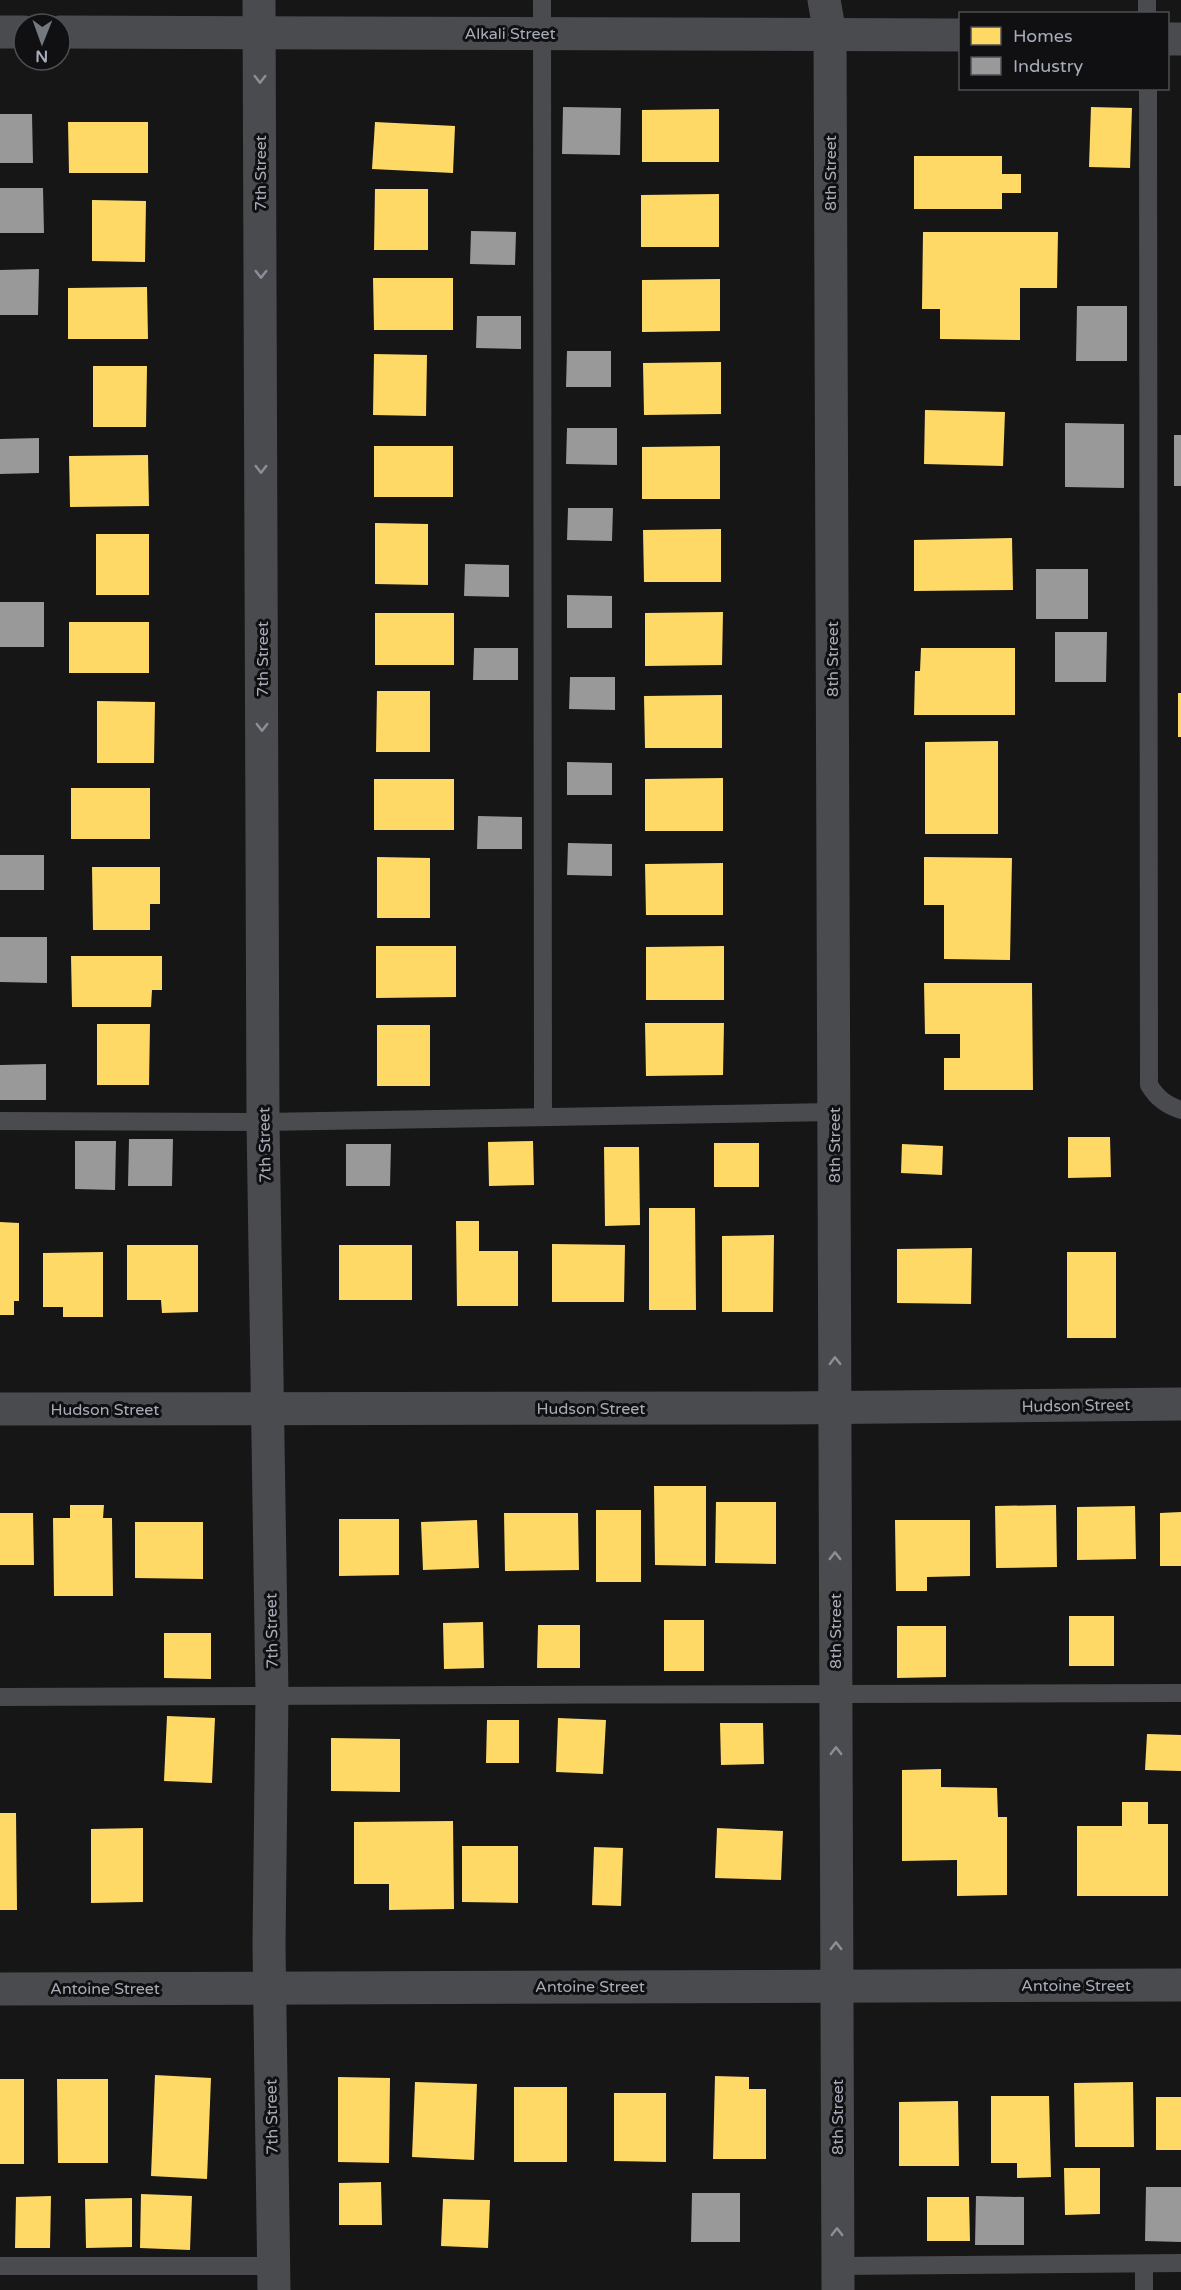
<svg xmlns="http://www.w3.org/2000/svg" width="1181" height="2290" font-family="'Varela Round',sans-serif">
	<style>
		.homes { fill: #ffd966 }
		.industry { fill: #999 }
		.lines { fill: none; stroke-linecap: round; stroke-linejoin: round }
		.service { stroke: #4a4b4f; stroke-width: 18 }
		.minor { stroke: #4a4b4f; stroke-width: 33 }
		.oneway { stroke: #8a9098 }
		.labels { text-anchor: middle; stroke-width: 6; stroke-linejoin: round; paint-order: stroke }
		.street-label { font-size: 16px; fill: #a6adb8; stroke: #101012 }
	</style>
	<rect width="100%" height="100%" fill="#161616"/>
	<!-- homes -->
	<g class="homes">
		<polygon points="1091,107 1132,108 1130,168 1089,167"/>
		<polygon points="719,109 719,162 642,162 642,110"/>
		<polygon points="68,122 148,122 148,173 69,173"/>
		<polygon points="375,122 455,126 453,173 372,169"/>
		<polygon points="914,156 1002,156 1002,174 1021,174 1021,193 1002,193 1002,209 914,209"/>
		<polygon points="375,189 428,189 428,250 374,250"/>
		<polygon points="719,194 719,247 641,247 641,195"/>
		<polygon points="92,200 146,201 145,262 92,261"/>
		<polygon points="923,232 1058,232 1057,288 1020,288 1020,340 940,339 940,309 922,309"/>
		<polygon points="373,278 453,278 453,330 374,330"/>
		<polygon points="720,279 720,331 642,332 642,280"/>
		<polygon points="147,287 148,339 68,339 68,288"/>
		<polygon points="374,354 427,355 426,416 373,415"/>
		<polygon points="721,362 721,414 644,415 643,363"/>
		<polygon points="93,366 147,366 146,427 93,427"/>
		<polygon points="925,410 1005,412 1003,466 924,464"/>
		<rect x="374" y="446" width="79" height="51"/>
		<polygon points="720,446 720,499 642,499 642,447"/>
		<polygon points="148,455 149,506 70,507 69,456"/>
		<polygon points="375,523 428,524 428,585 375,584"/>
		<polygon points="721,529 721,582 644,582 643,530"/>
		<rect x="96" y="534" width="53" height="61"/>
		<polygon points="1012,538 1013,590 914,591 914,540"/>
		<polygon points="723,612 722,665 645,666 645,613"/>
		<rect x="375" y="613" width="79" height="52"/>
		<rect x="69" y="622" width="80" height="51"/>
		<polygon points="921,648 1015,648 1015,715 914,715 915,671 920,671"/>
		<polygon points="377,691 430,691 430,752 376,752"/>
		<rect x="1178" y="693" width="3" height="44"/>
		<polygon points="722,695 722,748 645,748 644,696"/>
		<polygon points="97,701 155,702 154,763 97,763"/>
		<polygon points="998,741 998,834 925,834 925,742"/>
		<polygon points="723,778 723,831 645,831 645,779"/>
		<rect x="374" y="779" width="80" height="51"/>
		<rect x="71" y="788" width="79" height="51"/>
		<polygon points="377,857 430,858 430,918 377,918"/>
		<polygon points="924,857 1012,858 1010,960 944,959 944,905 924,905"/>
		<polygon points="723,863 723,915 646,915 645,864"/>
		<polygon points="92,867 160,867 160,904 150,904 150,930 93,930"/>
		<polygon points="376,946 456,946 456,997 376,998"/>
		<polygon points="724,946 724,1000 646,1000 646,947"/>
		<polygon points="71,956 162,956 162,990 152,990 151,1007 72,1007"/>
		<polygon points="924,983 1032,983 1033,1090 944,1090 944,1058 960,1058 960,1034 925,1034"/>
		<polygon points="645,1023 724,1023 723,1075 646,1076"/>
		<polygon points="97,1024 150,1024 149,1085 97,1085"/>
		<rect x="377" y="1025" width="53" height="61"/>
		<polygon points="1068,1137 1110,1137 1111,1177 1068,1178"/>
		<polygon points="533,1141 534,1185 489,1186 488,1142"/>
		<rect x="714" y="1143" width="45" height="44"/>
		<polygon points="902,1144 943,1146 942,1175 901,1173"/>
		<polygon points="604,1147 639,1147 640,1225 605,1226"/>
		<polygon points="649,1208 695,1208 696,1310 649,1310"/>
		<polygon points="456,1221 479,1221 479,1251 518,1251 518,1306 457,1306"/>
		<polygon points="0,1222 19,1223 19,1301 14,1301 14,1315 0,1315"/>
		<polygon points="774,1235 773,1312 722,1312 722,1236"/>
		<polygon points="552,1244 625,1245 624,1302 552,1302"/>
		<polygon points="127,1245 198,1245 198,1312 162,1313 161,1300 127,1300"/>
		<rect x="339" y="1245" width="73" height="55"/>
		<polygon points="972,1248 971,1304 897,1303 897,1249"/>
		<polygon points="103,1252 103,1317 63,1317 63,1307 43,1307 43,1253"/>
		<rect x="1067" y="1252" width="49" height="86"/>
		<polygon points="654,1486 706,1486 706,1566 655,1565"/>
		<polygon points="716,1502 776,1502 776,1564 715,1563"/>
		<polygon points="70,1505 104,1505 103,1518 112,1518 113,1596 54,1596 53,1518 70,1518"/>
		<polygon points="1056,1505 1057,1567 996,1568 995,1506"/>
		<polygon points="1135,1506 1136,1559 1077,1560 1077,1507"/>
		<rect x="596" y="1510" width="45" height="72"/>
		<polygon points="1181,1512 1181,1566 1160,1566 1160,1513"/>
		<polygon points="0,1513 33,1513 34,1565 0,1565"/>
		<polygon points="504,1513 578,1513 579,1570 505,1571"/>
		<polygon points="339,1519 399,1519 399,1575 339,1576"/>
		<polygon points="477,1520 479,1568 423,1570 421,1522"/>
		<polygon points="895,1520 970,1520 970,1576 927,1577 927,1591 896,1591"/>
		<polygon points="135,1522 203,1522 203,1579 135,1578"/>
		<rect x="1069" y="1616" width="45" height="50"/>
		<rect x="664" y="1620" width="40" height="51"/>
		<polygon points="483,1622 484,1668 444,1669 443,1623"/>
		<polygon points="538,1625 580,1625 580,1668 537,1668"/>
		<polygon points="897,1626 946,1626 946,1677 897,1678"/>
		<polygon points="164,1633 211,1633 211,1679 164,1678"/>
		<polygon points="167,1716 215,1718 212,1783 164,1781"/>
		<polygon points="558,1718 606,1720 603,1774 556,1772"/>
		<polygon points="487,1720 519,1720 519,1763 486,1763"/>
		<polygon points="720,1723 763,1723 764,1764 721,1765"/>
		<polygon points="1147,1734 1181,1735 1181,1771 1145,1770"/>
		<polygon points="331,1738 400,1739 400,1792 331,1791"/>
		<polygon points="941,1769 941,1787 997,1788 998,1817 1007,1817 1007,1895 957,1896 957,1860 902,1861 902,1770"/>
		<polygon points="1122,1802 1148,1802 1148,1824 1168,1824 1168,1896 1077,1896 1077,1826 1122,1826"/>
		<polygon points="0,1813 16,1813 17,1910 0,1910"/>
		<polygon points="453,1821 454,1909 389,1910 389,1884 354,1884 354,1822"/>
		<polygon points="143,1828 143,1902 91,1903 91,1829"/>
		<polygon points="717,1828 783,1831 781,1880 715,1878"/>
		<polygon points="462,1846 518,1846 518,1903 462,1902"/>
		<polygon points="594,1847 623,1848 621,1906 592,1905"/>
		<polygon points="155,2075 211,2078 207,2179 151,2176"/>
		<polygon points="715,2076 749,2077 749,2089 766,2089 766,2159 713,2159"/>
		<polygon points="338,2077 390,2078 389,2163 338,2162"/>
		<rect x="0" y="2079" width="24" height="85"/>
		<polygon points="57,2079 108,2079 108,2163 58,2163"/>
		<polygon points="415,2082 477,2084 474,2160 412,2157"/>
		<polygon points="1133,2082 1134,2147 1075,2147 1074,2083"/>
		<rect x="514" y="2087" width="53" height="75"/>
		<polygon points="614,2093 666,2093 666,2162 614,2161"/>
		<polygon points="991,2096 1049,2096 1051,2177 1017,2178 1017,2163 991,2163"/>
		<rect x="1156" y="2097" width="25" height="53"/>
		<polygon points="958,2101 959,2166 899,2166 899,2102"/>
		<polygon points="1064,2168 1100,2168 1100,2214 1065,2215"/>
		<polygon points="381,2182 382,2225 339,2225 339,2183"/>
		<polygon points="141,2194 192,2196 190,2250 140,2248"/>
		<polygon points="51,2196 50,2248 15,2248 16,2197"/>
		<polygon points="927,2197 969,2197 970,2241 927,2241"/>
		<polygon points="132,2198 132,2247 86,2248 85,2199"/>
		<polygon points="443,2199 490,2200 488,2248 441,2246"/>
	</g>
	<!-- industry -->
	<g class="industry">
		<polygon points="563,107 621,108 620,155 562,154"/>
		<polygon points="0,114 32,114 33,163 0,163"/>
		<polygon points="0,188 43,188 44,233 0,233"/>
		<polygon points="471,231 516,232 515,265 470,264"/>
		<polygon points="39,269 38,315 0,315 0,270"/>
		<polygon points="1077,306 1127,306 1127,361 1076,361"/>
		<polygon points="477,316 521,316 521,349 476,348"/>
		<polygon points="567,351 611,351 611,387 566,387"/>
		<polygon points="1065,423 1124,424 1124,488 1065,487"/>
		<polygon points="567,428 617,428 617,465 566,464"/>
		<rect x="1174" y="435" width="7" height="51"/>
		<polygon points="39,438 39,473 0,474 0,439"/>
		<polygon points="568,508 613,508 612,541 567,540"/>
		<polygon points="465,564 509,565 509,597 464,596"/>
		<rect x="1036" y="569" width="52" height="50"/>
		<polygon points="567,595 612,596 612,628 567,628"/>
		<rect x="0" y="602" width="44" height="45"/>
		<polygon points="1055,632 1107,632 1106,682 1055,682"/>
		<polygon points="474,648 518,648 518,680 473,680"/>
		<polygon points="570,677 615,677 615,710 569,709"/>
		<polygon points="567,762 612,763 612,795 567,795"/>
		<polygon points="478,816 522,817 522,849 477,849"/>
		<polygon points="568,843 612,844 612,876 567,875"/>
		<rect x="0" y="855" width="44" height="35"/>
		<polygon points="0,937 47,937 47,983 0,982"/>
		<polygon points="46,1064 46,1100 0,1100 0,1065"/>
		<polygon points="129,1139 173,1139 172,1186 128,1186"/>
		<polygon points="75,1141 116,1141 115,1190 75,1189"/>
		<polygon points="346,1144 391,1144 390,1186 346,1186"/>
		<polygon points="1146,2187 1181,2187 1181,2242 1145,2241"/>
		<polygon points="692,2193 740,2193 740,2242 691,2242"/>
		<polygon points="976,2196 1024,2197 1024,2245 975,2245"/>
	</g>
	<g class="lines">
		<!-- service -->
		<g class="service">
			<polyline points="542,0 543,1116"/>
			<polyline points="1147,14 1147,0"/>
			<path d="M 1148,88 L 1149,1085 C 1157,1098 1166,1105 1181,1110"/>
			<polyline points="0,1121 263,1122 833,1112"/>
			<path d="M 0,1697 C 394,1692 787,1697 1181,1693"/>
			<polyline points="1144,2264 1144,2290"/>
			<polyline points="0,2266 274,2266"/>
			<polyline points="838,2266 1181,2263"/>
		</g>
		<!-- minor -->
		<g class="minor">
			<polyline points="259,0 263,1122 272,1694 269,1945 274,2290"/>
			<polyline points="824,0 830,34 838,2290"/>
			<polyline points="0,32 24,32"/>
			<polyline points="60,32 960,35"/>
			<polyline points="1168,39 1181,39"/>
			<polyline points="0,1409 785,1408 1181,1404"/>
			<polyline points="0,1989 1181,1985"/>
		</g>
	</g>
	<!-- one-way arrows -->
	<defs><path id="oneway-chevron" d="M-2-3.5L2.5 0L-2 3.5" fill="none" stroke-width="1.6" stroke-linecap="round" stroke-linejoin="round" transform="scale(1.5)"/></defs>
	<g class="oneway">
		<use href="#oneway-chevron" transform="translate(260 79) rotate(90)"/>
		<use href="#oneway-chevron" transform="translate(261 274) rotate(90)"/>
		<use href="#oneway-chevron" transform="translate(261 469) rotate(90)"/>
		<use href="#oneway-chevron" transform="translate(262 727) rotate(90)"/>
		<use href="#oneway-chevron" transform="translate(835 1361) rotate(-91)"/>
		<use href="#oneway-chevron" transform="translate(835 1556) rotate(-90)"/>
		<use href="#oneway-chevron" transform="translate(836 1751) rotate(-90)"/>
		<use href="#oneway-chevron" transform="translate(836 1946) rotate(-90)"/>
		<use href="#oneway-chevron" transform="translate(837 2232) rotate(-90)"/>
	</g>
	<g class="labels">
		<!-- street labels -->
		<g class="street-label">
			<text x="510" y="39">Alkali Street</text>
			<text transform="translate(260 173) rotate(-90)" y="6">7th Street</text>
			<text transform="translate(830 173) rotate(-90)" y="6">8th Street</text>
			<text transform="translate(262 659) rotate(-90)" y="6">7th Street</text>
			<text transform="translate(832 659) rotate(-90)" y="6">8th Street</text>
			<text transform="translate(264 1145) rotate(-91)" y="6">7th Street</text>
			<text transform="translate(834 1145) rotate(-90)" y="6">8th Street</text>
			<text transform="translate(1076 1405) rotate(-1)" y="6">Hudson Street</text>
			<text x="591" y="1414">Hudson Street</text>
			<text x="105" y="1415">Hudson Street</text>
			<text transform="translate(271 1631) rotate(-91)" y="6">7th Street</text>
			<text transform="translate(835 1631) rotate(-90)" y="6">8th Street</text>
			<text x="1076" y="1991">Antoine Street</text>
			<text x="590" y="1992">Antoine Street</text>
			<text x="105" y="1994">Antoine Street</text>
			<text transform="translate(271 2117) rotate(-91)" y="6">7th Street</text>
			<text transform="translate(837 2117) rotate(-90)" y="6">8th Street</text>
		</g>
	</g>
	<!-- legend -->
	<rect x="959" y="12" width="210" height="78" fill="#101012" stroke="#4c4f54" stroke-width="1.5"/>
	<rect x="971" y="27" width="30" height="18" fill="#ffd966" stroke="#4c4f54" stroke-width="1.5"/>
	<text x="1013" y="42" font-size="18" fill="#a6adb8">Homes</text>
	<rect x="971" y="57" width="30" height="18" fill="#999999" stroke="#4c4f54" stroke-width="1.5"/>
	<text x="1013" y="72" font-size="18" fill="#a6adb8">Industry</text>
	<!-- north arrow -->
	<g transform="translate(42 42) rotate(181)"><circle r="28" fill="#101012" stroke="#4c4f54" stroke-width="1.5"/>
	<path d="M0-4.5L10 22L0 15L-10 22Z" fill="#74787f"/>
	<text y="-9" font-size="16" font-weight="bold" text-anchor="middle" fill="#a6adb8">N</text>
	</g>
</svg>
